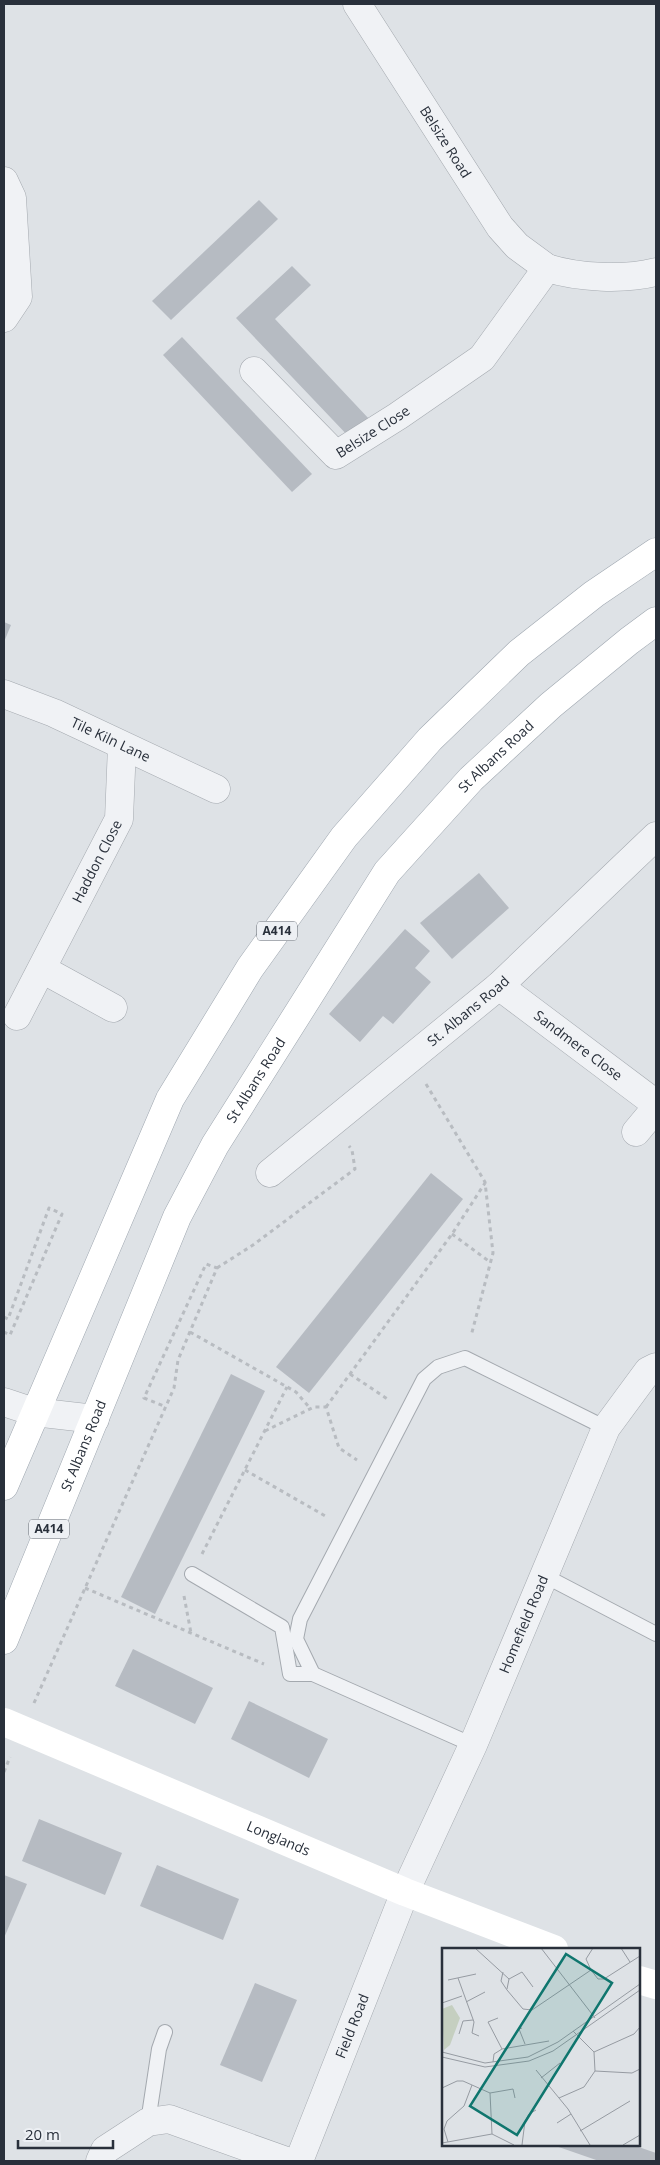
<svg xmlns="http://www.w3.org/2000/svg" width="660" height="2165" font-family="'Open Sans',sans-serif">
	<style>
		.building { fill: #b6bbc2 }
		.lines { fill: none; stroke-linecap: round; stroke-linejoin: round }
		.lane-casing { stroke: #a4a9af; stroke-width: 16 }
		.street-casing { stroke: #a4a9af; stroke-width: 29 }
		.primary-casing { stroke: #9fa7b0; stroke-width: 29 }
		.path { stroke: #b8bcc1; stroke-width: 3; stroke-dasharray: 4 4; stroke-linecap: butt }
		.lane { stroke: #f0f2f5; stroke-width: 14 }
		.street { stroke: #f0f2f5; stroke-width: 28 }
		.secondary { stroke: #fff; stroke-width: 28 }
		.primary { stroke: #fff; stroke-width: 28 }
		.labels { text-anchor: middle; stroke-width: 5; stroke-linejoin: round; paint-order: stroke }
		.shield { fill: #edf0f4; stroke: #646a72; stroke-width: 1 }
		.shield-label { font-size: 12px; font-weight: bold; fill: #29303b }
		.street-label { font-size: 14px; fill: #29303b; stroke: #edf0f4 }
		.inset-road { fill: none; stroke: #969ba2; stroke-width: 1 }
		.view { fill: #0f766e; fill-opacity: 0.15; stroke: #0f766e; stroke-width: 2.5 }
		.inset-edge { fill: none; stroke: #29303b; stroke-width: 2.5 }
	</style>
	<rect width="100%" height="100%" fill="#dee2e6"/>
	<!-- building -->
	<g class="building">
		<polygon points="259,200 278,219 171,320 152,301"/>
		<polygon points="292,266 311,285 275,319 370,420 351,439 236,318"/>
		<polygon points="182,337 312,474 292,492 163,355"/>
		<polygon points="4,622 11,625 4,642"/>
		<polygon points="479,873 509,908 452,959 420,923"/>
		<polygon points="405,929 430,951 415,968 431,982 393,1024 383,1016 360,1042 329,1014"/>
		<polygon points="431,1173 463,1199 309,1393 276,1367"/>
		<polygon points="231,1374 265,1391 155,1614 121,1597"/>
		<polygon points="133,1649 213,1688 195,1724 115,1686"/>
		<polygon points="249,1701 328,1739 309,1778 231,1739"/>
		<polygon points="39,1819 122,1853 105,1895 22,1861"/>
		<polygon points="157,1865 239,1899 223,1940 140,1906"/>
		<polygon points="4,1875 27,1884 4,1938"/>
		<polygon points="255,1983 297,2000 262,2082 220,2065"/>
		<polygon points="550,2144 630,2144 656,2153 656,2161 599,2161"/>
	</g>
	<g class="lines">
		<!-- lane casing -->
		<g class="lane-casing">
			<g id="lane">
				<polyline points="192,1574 282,1627 290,1674 313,1674"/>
				<polyline points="545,1576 656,1634"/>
				<polyline points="473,1745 313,1674 296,1639 300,1619 424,1379 438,1367 465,1358 606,1428"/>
				<polyline points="148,2122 159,2049 165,2032"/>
			</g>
		</g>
		<!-- street casing -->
		<g class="street-casing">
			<g id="street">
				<path id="s1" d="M 357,4 L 500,227 L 517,246 L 547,268"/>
				<polyline points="4,181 12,198 18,297 4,318"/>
				<path id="s2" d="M 254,371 L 336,455 L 398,416 L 482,358 L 547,268 C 579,278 624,280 656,272"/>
				<path id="s3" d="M 4,694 L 54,713 L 216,789"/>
				<polyline points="42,969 113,1008"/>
				<path id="s4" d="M 499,986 L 656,1104"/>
				<path id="s5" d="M 17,1016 L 119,819 L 122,746"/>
				<polyline points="636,1132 656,1108"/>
				<path id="s6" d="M 270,1173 L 499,986 L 656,836"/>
				<polyline points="4,1402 34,1412 95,1419"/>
				<polyline points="100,2161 105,2150 148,2122 169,2119 286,2161"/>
				<path id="s7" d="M 299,2161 L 405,1892 L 473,1745 L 606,1428 L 648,1371 L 656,1367"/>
			</g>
		</g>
		<!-- primary casing -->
		<g class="primary-casing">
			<g id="primary">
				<polyline points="4,1486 170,1099 250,968 344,837 430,739 519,653 594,594 656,552"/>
				<path id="s9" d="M 4,1640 L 177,1217 L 215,1145 L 387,872 L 471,779 L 551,705 L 629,641 L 656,621"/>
			</g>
		</g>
		<!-- path -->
		<g class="path">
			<polyline points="426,1084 485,1182 493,1253 471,1336"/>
			<polyline points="452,1234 490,1262"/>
			<polyline points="217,1268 253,1245 355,1169 352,1150 349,1146"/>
			<polyline points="4,1317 8,1319 49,1208 62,1214 10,1335 4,1332"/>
			<polyline points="190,1332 296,1392 309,1407"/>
			<polyline points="350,1374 389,1400"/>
			<polyline points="326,1407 452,1234 485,1183"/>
			<polyline points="265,1431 314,1407 326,1407 339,1448 357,1460"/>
			<polyline points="245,1470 327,1517"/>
			<polyline points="202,1554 287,1387"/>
			<polyline points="85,1588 264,1664"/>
			<polyline points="184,1596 191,1633"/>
			<polyline points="34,1703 174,1388 178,1360 217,1268 206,1264 144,1398 166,1407"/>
			<polyline points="4,1772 10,1757"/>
		</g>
		<!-- lane -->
		<use href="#lane" class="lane"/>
		<!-- street -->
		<use href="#street" class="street"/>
		<!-- secondary -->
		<g class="secondary">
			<path id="s8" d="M 4,1722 L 405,1892 L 554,1949"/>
			<polyline points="639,1980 656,1985"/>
		</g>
		<!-- primary -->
		<use href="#primary" class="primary"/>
	</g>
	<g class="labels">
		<!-- shield labels -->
		<g class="shield">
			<rect x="257" y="921.5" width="40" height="19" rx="4"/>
			<rect x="29" y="1519.5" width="40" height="19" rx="4"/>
		</g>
		<g class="shield-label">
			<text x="277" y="935">A414</text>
			<text x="49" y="1533">A414</text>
		</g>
		<!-- street labels -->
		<g class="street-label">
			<text dy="5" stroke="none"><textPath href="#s1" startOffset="164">Belsize Road</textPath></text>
			<text dy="5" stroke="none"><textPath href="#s2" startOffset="161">Belsize Close</textPath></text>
			<text dy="5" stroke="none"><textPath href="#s3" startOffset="116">Tile Kiln Lane</textPath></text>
			<text dy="5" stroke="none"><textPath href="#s9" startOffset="1020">St Albans Road</textPath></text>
			<text dy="5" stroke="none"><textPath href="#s5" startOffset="174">Haddon Close</textPath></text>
			<text dy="5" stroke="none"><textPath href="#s6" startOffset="256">St. Albans Road</textPath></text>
			<text dy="5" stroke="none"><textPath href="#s4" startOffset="99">Sandmere Close</textPath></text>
			<text dy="5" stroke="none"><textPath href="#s9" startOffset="615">St Albans Road</textPath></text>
			<text dy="5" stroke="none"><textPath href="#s9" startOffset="210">St Albans Road</textPath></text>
			<text dy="5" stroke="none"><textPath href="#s7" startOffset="582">Homefield Road</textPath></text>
			<text dy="5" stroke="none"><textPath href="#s8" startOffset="298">Longlands</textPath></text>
			<text dy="5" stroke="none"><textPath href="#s7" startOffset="145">Field Road</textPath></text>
		</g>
	</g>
	<!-- overview -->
	<g transform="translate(442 1948)">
		<rect width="198" height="198" fill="#dee2e6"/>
		<path d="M 10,57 L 18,70 L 8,97 L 2,102 L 0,61 Z" fill="#c5cfc0"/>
		<path class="inset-road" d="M 33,0 L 67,31 L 65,41M 99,0 L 153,70M 179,0 L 188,14M 149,22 L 156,31 L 162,31 L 198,8M 61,24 L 59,33 L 65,42 L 81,61 L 90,62 L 149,22 L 144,11 L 151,0M 16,30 L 32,74 L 30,85 L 37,88M 67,31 L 80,24 L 91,39M 6,32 L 34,26M 24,54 L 43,44M 0,55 L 20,48M 56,70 L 46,74 L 60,101M 80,80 L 77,81 L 83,96M 17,86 L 21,73 L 31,72M 0,104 L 43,115 L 86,109 L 116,94 L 198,36M 152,104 L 192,86 L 198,79M 0,109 L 43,119 L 87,113 L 111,103 L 198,42M 51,114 L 52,106 L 60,101 L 107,93M 94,122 L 126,161 L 148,197M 153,123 L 190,125 L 198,121M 99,130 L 118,115M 0,140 L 15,133 L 21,133 L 48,145 L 71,141 L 73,150M 48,145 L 50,186M 117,150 L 142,139 L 153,123 L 152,104 L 131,83M 115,175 L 129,166M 138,183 L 188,153M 6,194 L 2,181 L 5,173 L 22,158 L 30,137M 0,195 L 50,186 L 72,197M 80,197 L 83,173 L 87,166 L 94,162M 181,197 L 198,187"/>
		<path class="view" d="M 124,6 L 170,35 L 75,187 L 28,158 Z"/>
		<rect width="198" height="198" class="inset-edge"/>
	</g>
	<!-- border -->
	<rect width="660" height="2165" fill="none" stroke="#29303b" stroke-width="10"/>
	<!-- scale -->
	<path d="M18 2140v8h95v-8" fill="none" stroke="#29303b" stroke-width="2.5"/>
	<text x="25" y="2140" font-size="15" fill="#29303b" stroke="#edf0f4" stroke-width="4" paint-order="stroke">20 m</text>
</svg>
